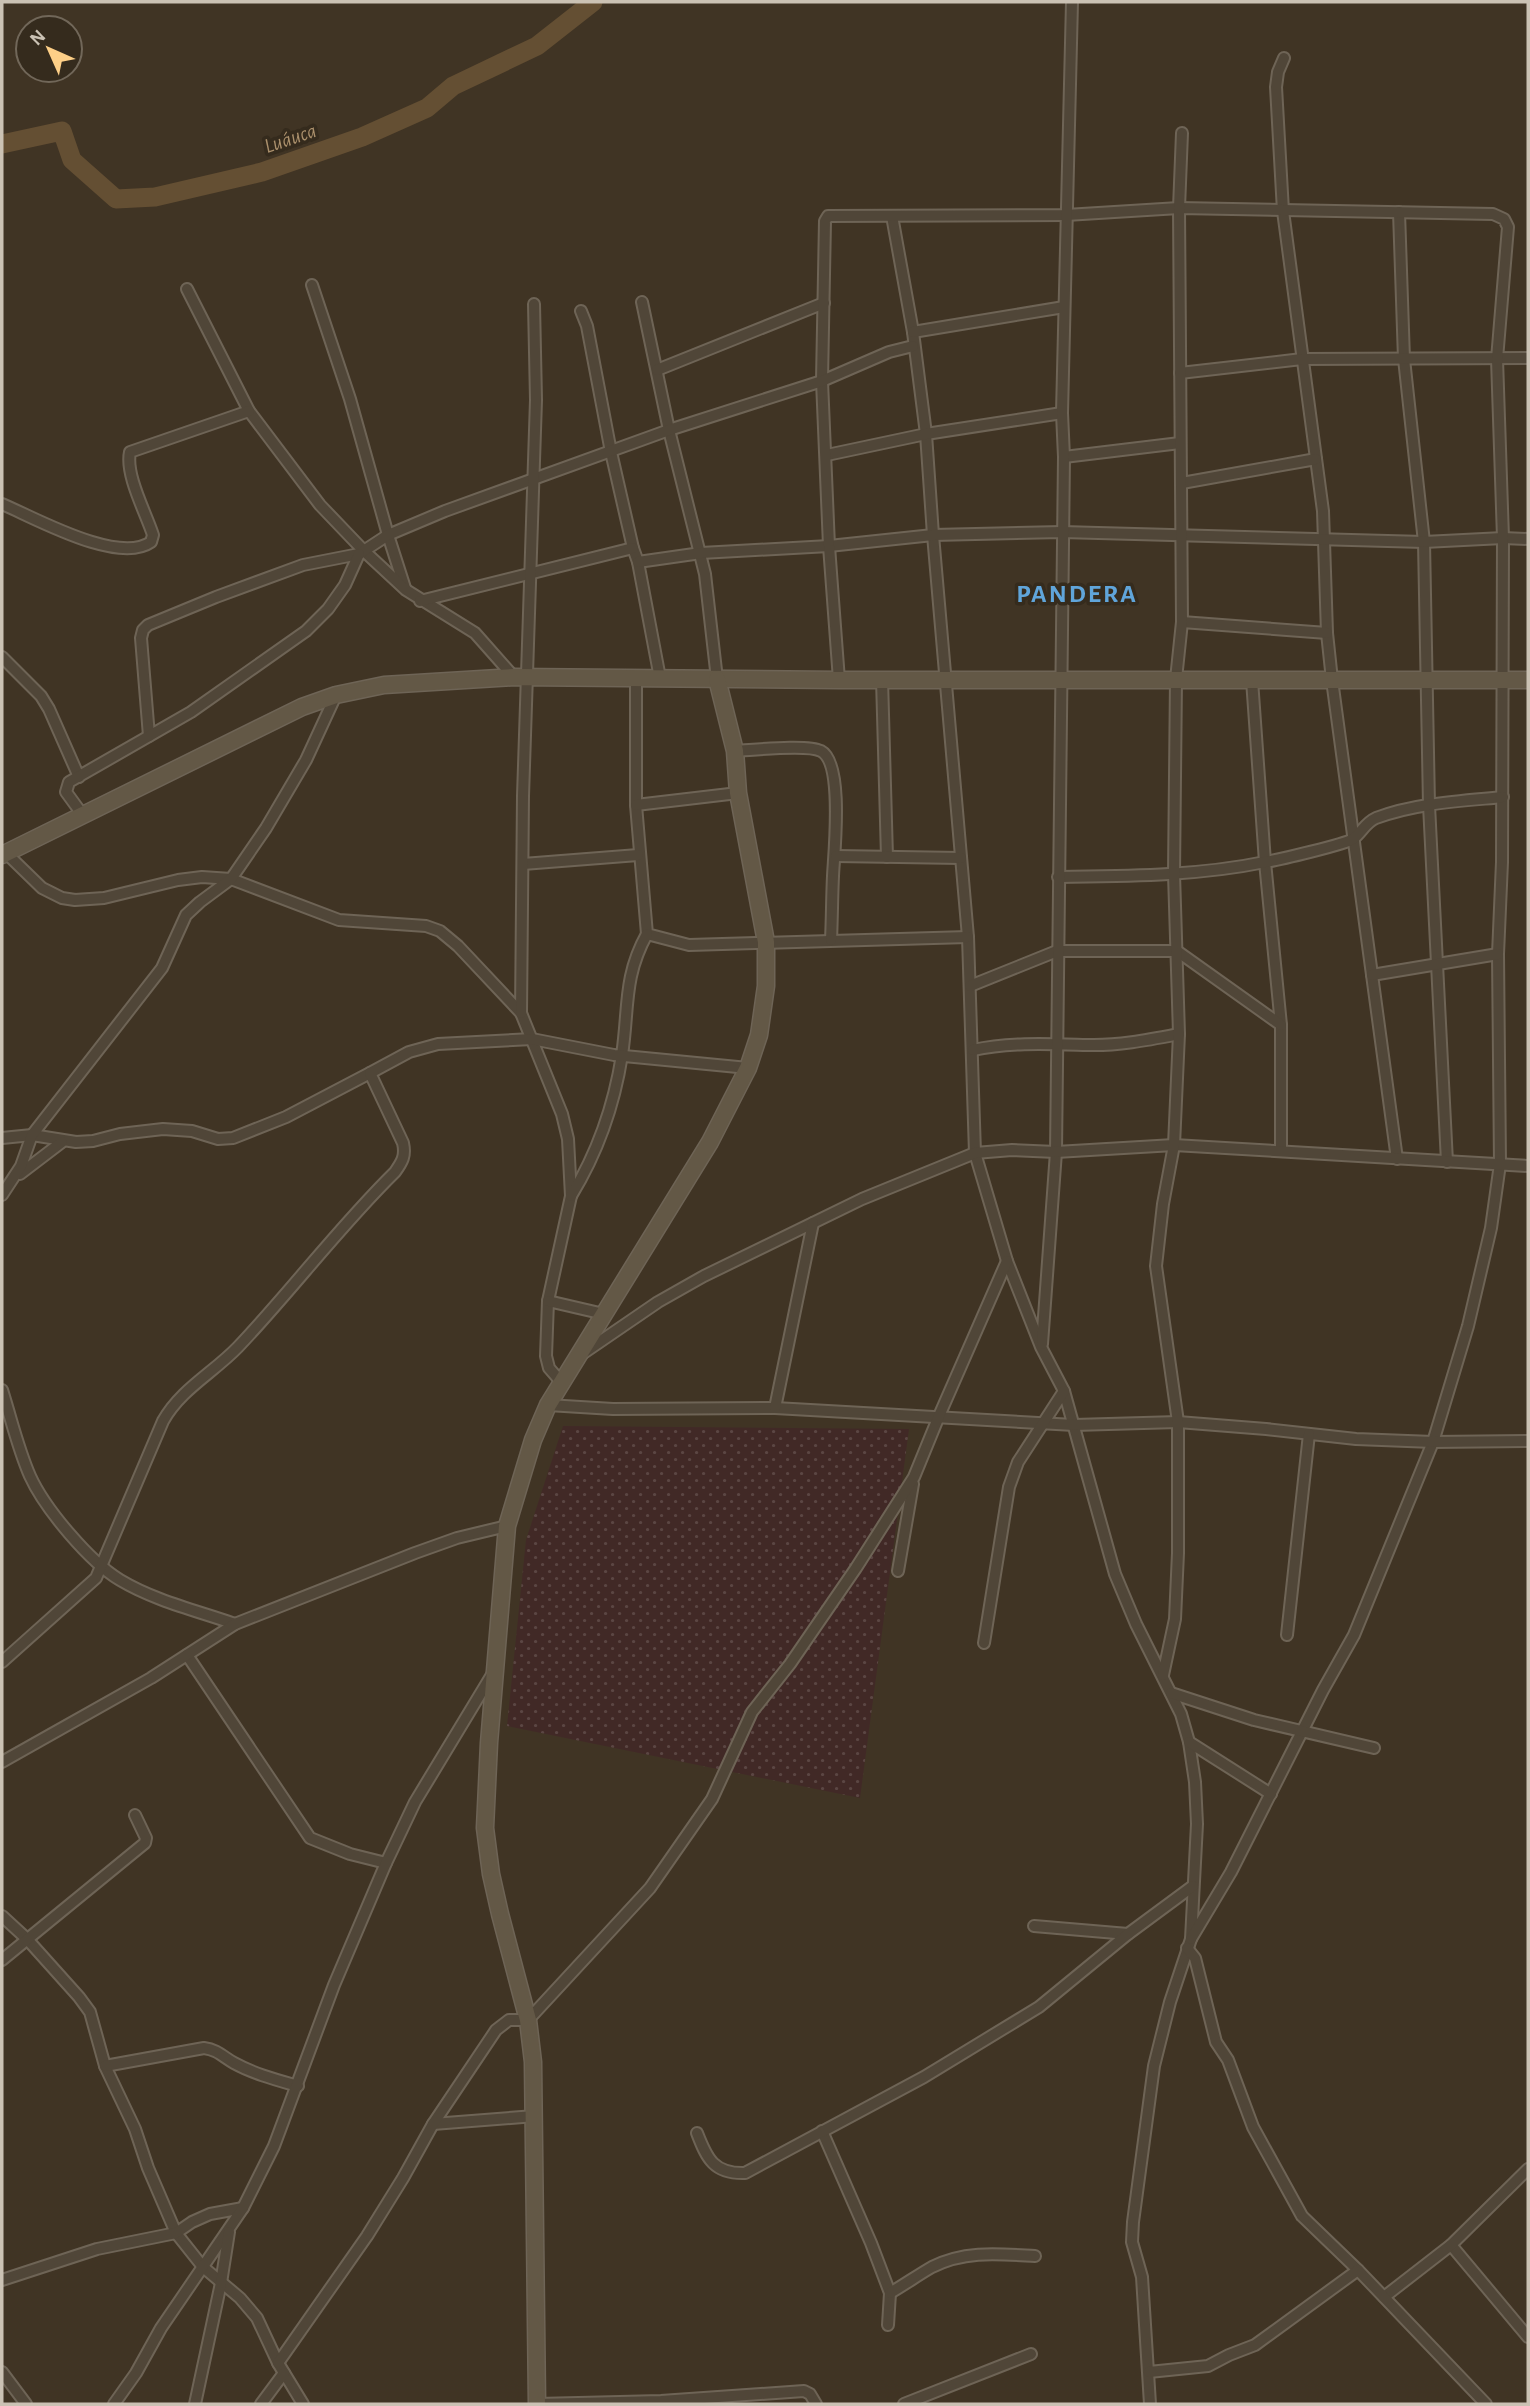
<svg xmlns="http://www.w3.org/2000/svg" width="1530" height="2406" font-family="'Alegreya Sans',sans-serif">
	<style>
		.grass { fill: url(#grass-dots) }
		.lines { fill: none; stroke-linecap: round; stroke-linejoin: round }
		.river { stroke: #644f33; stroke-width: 19 }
		.street-casing { stroke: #6e6456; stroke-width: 14 }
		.secondary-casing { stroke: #6e6456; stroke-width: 19 }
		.street { stroke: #504638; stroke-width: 10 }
		.secondary { stroke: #635846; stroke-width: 16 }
		.labels { text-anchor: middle; stroke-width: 7; stroke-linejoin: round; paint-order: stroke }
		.water-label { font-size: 21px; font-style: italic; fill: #ab906c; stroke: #352b1d }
		.district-label { font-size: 26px; font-weight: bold; letter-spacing: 2px; fill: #60a5da; stroke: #352b1d }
	</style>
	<defs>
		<pattern id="grass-dots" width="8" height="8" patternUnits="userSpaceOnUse" patternTransform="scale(1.75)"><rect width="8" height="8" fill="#412926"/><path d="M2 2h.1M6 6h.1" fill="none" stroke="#5b4643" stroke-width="1.8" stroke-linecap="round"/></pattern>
	</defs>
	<rect width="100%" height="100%" fill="#403424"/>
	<!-- grass -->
	<polygon class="grass" points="563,1426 909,1429 860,1798 507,1726 526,1540"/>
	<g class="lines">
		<!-- river -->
		<polyline class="river" points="2,144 62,131 72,160 116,199 155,197 262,172 362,137 427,108 453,86 537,46 593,2"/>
		<!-- street casing -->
		<g class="street-casing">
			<g id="street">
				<polyline points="1284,58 1278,72 1276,87 1283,211 1323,511 1327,633 1332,680 1397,1159"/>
				<polyline points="1399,212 1404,359 1424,542 1429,805 1447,1162"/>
				<polyline points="892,216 913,332 926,434 933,535 968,937 975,1153 1007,1261 1041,1347 1064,1391 1115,1574 1136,1624 1181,1714 1189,1742 1195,1782 1197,1824 1191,1939 1170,2002 1154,2066 1133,2222 1132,2242 1142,2277 1150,2404"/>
				<polyline points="312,285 350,399 388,535 405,588"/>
				<polyline points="187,289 249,411 320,505 364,551 406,590 475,633 514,677"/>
				<polyline points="642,302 669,430 705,574 717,679"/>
				<polyline points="581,311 587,326 611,452 633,548 638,562 660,678"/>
				<polyline points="913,332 1064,307"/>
				<polyline points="657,370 824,303"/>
				<polyline points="1180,373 1302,359 1528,358"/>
				<polyline points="827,455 926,434 1062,413"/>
				<polyline points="1064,457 1180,443"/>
				<polyline points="1182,483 1316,459"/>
				<path d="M 2,504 C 35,518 118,565 151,542 L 153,535 C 146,513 125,475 130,452 L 249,411"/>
				<polyline points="638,562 701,553 829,546 933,535 1062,532 1424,542 1503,538 1528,539"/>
				<polyline points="420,601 633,548"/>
				<polyline points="1182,622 1327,633"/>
				<polyline points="2,657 41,696 49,709 79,777"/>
				<polyline points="636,678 636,805 647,934 689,945 968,937"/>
				<polyline points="882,679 887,857"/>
				<polyline points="839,680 829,546 822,381 825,221 828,216 1066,215 1179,208 1493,214 1504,219 1508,227 1497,359 1503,538 1502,862 1498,954 1500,1164 1491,1228 1468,1326 1433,1442 1354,1635 1323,1690 1231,1872 1191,1939"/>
				<polyline points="1252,680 1265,862 1281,1025 1281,1151"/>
				<polyline points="149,736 141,638 143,630 148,625 216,597 303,565 359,554 388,535 445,511 669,430 822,381 889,352 913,346"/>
				<path d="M 735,751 C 754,750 807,744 821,751 C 844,763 834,853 833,876 C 832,897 832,919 831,940"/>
				<polyline points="636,805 738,793"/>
				<polyline points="82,814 66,792 69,782 191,712 306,631 328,609 345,585 359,554"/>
				<polyline points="6,853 42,888 62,898 75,900 104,898 178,880 202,877 231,879 339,920 426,926 440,931 458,946 521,1013 562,1114 568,1139 571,1196 548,1301 546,1356 549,1368 562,1383"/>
				<polyline points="836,856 961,858"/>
				<polyline points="523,864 638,855"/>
				<path d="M 1058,877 C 1127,876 1197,876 1265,862 C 1278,860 1346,844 1353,839 C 1362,832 1365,823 1376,818 C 1416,803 1461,801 1503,797"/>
				<polyline points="1372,975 1498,954"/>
				<polyline points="970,986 1057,951 1177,951 1281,1025"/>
				<polyline points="521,1013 523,796 536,400 534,304"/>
				<path d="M 973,1050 C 1010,1042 1049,1044 1087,1045 C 1118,1046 1148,1040 1179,1034"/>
				<polyline points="2,1138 32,1135 76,1142 93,1141 120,1134 163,1129 192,1131 218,1139 233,1138 286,1117 370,1073"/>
				<polyline points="20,1174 62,1142"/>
				<polyline points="2,1195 21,1166 32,1135 162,968 186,915 200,902 231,879 266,828 306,760 336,695"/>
				<path d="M 571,1196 C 598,1152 614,1106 622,1055 C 629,1009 623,977 647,934"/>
				<polyline points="548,1301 604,1314"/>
				<polyline points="1042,1344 1056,1152 1064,457 1062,413 1072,2"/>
				<polyline points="582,1354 658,1302 704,1276 862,1199 975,1153 1012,1150 1056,1152 1174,1145 1528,1166"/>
				<path d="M 2,1390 C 11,1418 18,1449 30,1476 C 45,1509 90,1562 120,1580 C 155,1601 198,1611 235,1624"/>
				<polyline points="548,1405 613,1409 775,1408 1074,1425 1178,1422 1266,1429 1356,1439 1433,1442 1528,1441"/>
				<polyline points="775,1408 813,1223"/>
				<polyline points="898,1571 913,1484"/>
				<polyline points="1287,1635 1309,1434"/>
				<polyline points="984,1643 1009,1487 1018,1462 1064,1391"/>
				<polyline points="187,1655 310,1838 350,1854 386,1863"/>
				<path d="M 2,1662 L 96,1578 L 163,1421 C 181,1389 213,1373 238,1347 C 292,1290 339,1227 395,1172 C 402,1162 406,1156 403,1143 L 370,1073 L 409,1052 L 438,1044 L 532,1039 L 614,1055 L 748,1068"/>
				<polyline points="1163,1675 1175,1619 1178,1553 1178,1422 1156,1266 1163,1204 1174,1145 1179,1034 1174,874 1176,679 1182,622 1179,208 1182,133"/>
				<polyline points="1171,1693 1254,1720 1374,1748"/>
				<polyline points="1189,1742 1271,1794"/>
				<polyline points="2,1762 151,1678 235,1624 415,1553 457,1538 507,1526"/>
				<polyline points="2,1916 27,1939 79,1997 90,2012 105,2066 135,2129 148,2168 176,2233 203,2267 240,2298 257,2318 278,2363 303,2404"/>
				<polyline points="1034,1926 1128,1934"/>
				<polyline points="1187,1948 1195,1958 1216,2042 1228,2060 1253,2127 1302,2216 1358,2270"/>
				<polyline points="2,1960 145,1843 146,1838 135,1815"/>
				<path d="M 105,2066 L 204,2048 C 218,2050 223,2057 234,2063 C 254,2074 277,2080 298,2086"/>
				<polyline points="433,2124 535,2116"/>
				<polyline points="822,2131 871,2243 890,2293 888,2325"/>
				<path d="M 697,2133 C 707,2159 714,2174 745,2173 L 924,2077 L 1039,2007 L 1128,1934 L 1193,1886"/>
				<polyline points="1451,2245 1528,2337"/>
				<polyline points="2,2280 97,2249 176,2233 192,2222 210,2214 243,2208"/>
				<path d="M 890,2293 C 904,2285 918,2275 932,2267 C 965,2250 1000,2254 1035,2256"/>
				<polyline points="1384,2297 1451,2245 1528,2169"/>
				<polyline points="278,2363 367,2236 403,2178 433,2124 496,2030 509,2020 528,2020 650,1888 712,1799 752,1712 790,1664 856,1568 914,1477 939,1416 1007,1261"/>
				<polyline points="2,2372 26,2404"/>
				<polyline points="1149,2372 1208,2366 1229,2355 1255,2345 1358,2270 1486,2404"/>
				<polyline points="114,2404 136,2373 161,2328 243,2208 274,2146 334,1985 386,1863 415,1802 493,1673"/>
				<polyline points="195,2404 221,2283 229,2232"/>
				<polyline points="261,2404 284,2373"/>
				<polyline points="537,2404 661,2401 804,2391 810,2394 816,2404"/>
				<polyline points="904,2404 1031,2354"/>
			</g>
		</g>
		<!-- secondary casing -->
		<g class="secondary-casing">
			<g id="secondary">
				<polyline points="2,855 302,707 336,695 384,685 514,677 839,680 1528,680"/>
				<polyline points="537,2404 533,2062 528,2020 500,1914 491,1874 485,1828 489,1743 507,1526 533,1440 548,1405 710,1142 748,1068 759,1035 766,986 766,942 738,793 735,751 717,679"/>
			</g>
		</g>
		<!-- street -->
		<use href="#street" class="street"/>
		<!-- secondary -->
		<use href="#secondary" class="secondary"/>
	</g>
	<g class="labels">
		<!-- water labels -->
		<g class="water-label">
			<text transform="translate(290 138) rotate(-19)" y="7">Luáuca</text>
		</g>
		<!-- district labels -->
		<g class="district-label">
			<text x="1077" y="602">PANDERA</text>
		</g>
	</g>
	<!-- border -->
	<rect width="1530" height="2406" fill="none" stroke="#cbc2b4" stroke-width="7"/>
	<!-- north arrow -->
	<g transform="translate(49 49) rotate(315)"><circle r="33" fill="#352b1d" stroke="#716759" stroke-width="2"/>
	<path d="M0-5L12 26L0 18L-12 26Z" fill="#fdcf87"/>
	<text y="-10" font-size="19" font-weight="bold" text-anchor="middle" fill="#cbc2b4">N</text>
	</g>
</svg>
